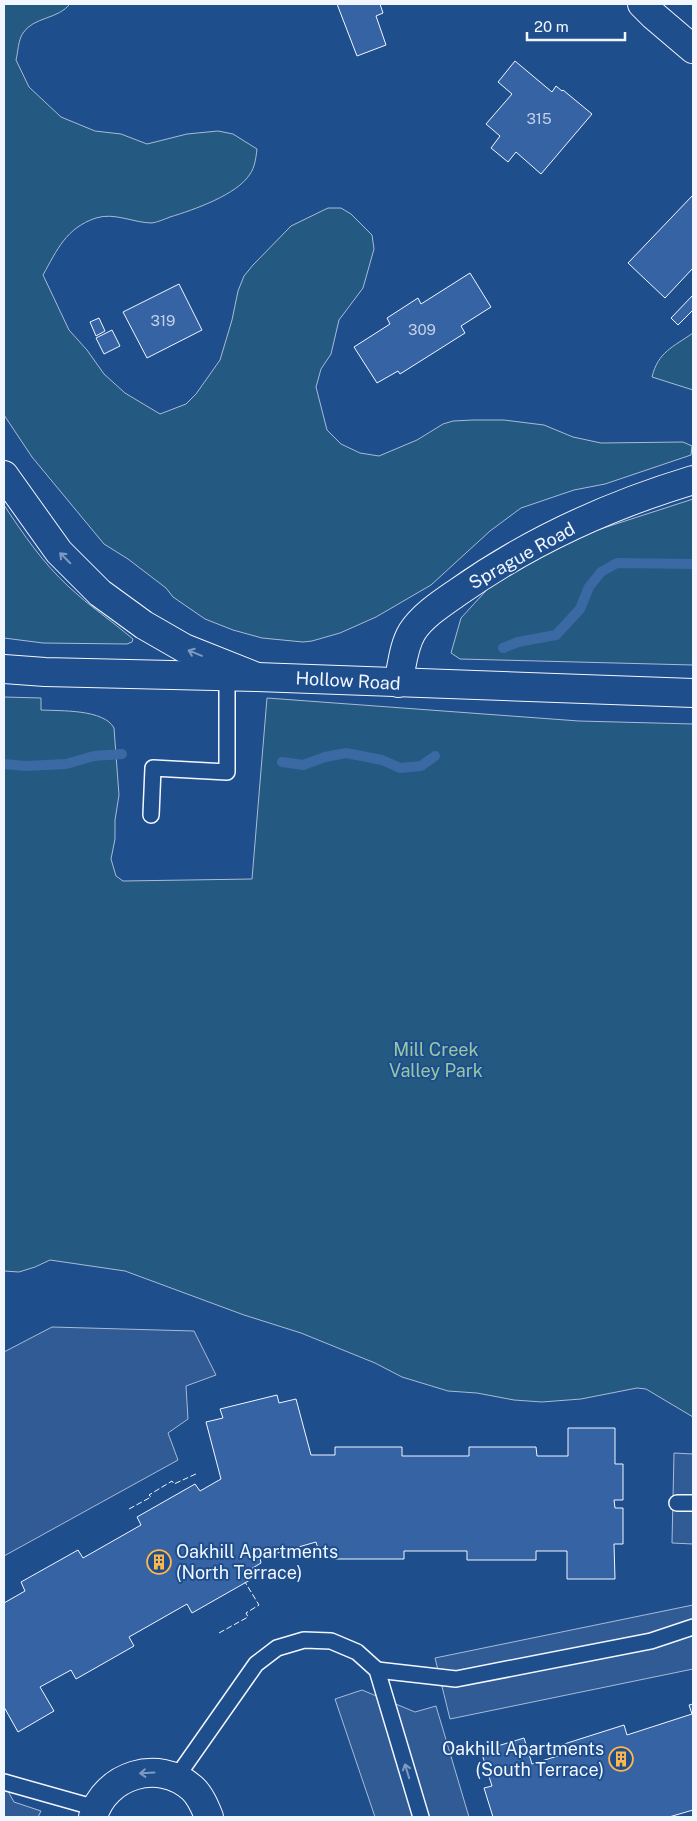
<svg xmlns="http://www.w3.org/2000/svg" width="697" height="1821" font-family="'Public Sans',sans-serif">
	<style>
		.green { fill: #245a82; stroke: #a8bbd7 }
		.parking { fill: #305b95; stroke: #a8bbd7 }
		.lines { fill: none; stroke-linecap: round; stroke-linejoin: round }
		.stream { stroke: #3b69a3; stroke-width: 10 }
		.building { fill: #3563a3; stroke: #f2f6ff }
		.service-casing { stroke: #f2f6ff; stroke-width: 18 }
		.minor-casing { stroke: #f2f6ff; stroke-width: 30 }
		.secondary-casing { stroke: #f2f6ff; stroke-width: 30 }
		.motorway-casing { stroke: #f2f6ff; stroke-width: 30 }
		.service { stroke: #1f4e8c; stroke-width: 15 }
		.minor { stroke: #1f4e8c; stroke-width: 28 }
		.secondary { stroke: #1f4e8c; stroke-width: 28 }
		.motorway { stroke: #1f4e8c; stroke-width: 28 }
		.fence { stroke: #f2f6ff; stroke-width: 1; stroke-dasharray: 6 2.5; stroke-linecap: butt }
		.oneway { stroke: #7e9ac0 }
		.labels { text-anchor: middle; stroke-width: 4; stroke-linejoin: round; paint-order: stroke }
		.number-label { font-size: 15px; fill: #c3d1e8 }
		.street-label { font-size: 18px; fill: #f2f6ff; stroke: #1f4e8c }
		.park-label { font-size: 18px; fill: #97c8a6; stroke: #1f4e8c }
		.poi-label { font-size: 18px; fill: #f2f6ff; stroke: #1f4e8c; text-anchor: start }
	</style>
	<rect width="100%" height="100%" fill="#1f4e8c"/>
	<!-- green -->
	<g class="green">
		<path d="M 4,4 L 70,4 C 59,19 33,17 23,33 C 18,40 18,53 16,60 L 29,87 L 61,117 L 95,131 L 121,134 L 147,144 L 187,134 L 218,131 L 233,134 L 257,149 C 256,157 255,167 250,174 C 237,195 193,210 170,217 C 165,219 158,222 152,223 C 134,223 114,212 96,218 C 66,228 57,250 43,275 L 69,330 L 87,350 L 104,374 L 125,393 L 160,414 L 186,404 L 196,394 L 220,360 L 232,320 L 238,291 L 244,276 L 253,265 L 291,226 L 328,208 L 341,208 L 351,214 L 372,235 L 374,249 L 363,288 L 339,320 L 331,354 L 321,369 L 316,387 L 327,430 L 341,444 L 360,453 L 379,456 L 417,440 L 443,424 L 453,421 L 473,420 L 504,420 L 544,425 L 573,437 L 601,443 L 683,442 L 692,446 L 691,455 L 605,484 L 574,490 L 521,508 L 490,531 L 431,585 L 376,617 L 340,633 L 312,641 L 303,642 L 262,638 L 233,630 L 205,619 L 173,597 L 166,588 L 128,559 L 104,544 L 32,457 L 4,415 Z"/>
		<path d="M 693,333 L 693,390 L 652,377 C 658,352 673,347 693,333 Z"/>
		<polygon points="693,499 693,665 460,659 451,653 461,618 494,582 585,534"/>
		<path d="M 4,505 C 23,534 43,563 69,587 C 89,606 112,621 133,639 L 132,642 L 127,644 L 43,643 L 4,638 Z"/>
		<path d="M 4,697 L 41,698 L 41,710 C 60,711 104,709 114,728 L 119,795 L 115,820 L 115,839 L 111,859 L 116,876 L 123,881 L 252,879 L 267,698 L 579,721 L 693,724 L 693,1417 L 646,1389 L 637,1388 L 581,1399 L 542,1402 L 514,1400 L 477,1393 L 448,1391 L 402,1377 L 375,1363 L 301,1333 L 244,1315 L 125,1271 L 50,1260 L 35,1267 L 19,1272 L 4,1271 Z"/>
	</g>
	<!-- parking -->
	<g class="parking">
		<polygon points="52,1327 194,1331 216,1375 186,1386 188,1419 168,1433 178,1460 4,1556 4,1352"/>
		<polygon points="674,1453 693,1454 693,1544 672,1543"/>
		<polygon points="693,1605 693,1669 450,1719 435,1658"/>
		<polygon points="362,1690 415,1712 436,1706 469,1817 375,1817 335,1699"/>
		<polygon points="4,1784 14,1802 41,1811 38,1817 4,1817"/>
	</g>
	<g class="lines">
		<!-- stream -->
		<g class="stream">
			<polyline points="503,648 518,642 556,635 580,609 589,587 601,572 617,563 693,564"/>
			<polyline points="282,762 303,765 325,757 346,753 382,760 400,768 421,766 435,756"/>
			<polyline points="4,764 25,766 66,764 94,756 122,754"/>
		</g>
	</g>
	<!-- building -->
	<g class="building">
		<polygon points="337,4 380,4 383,13 376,16 386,45 357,56"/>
		<polygon points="515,61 552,92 556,86 562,91 563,90 592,114 541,174 516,152 508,162 491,148 500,136 486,124 512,94 498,82"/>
		<polygon points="693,195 693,268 665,298 628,263"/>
		<polygon points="470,273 491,307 461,326 465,333 400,374 398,371 377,383 354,347 390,324 387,318 418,298 421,304"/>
		<polygon points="179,284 202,330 147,358 123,312"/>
		<polygon points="693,295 693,310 678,325 671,318"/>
		<polygon points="99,318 105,331 96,336 90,322"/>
		<polygon points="112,330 120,346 104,354 96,338"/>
		<polygon points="277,1395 279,1403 296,1399 311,1455 335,1455 335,1447 402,1447 402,1456 469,1456 469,1447 536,1447 537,1456 568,1456 568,1428 615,1428 615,1464 623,1464 623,1500 614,1500 615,1508 623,1508 623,1544 614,1544 615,1579 567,1579 567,1551 536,1551 536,1560 467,1560 467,1551 404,1551 404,1559 333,1559 333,1549 318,1549 316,1542 260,1558 261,1563 246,1572 250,1580 192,1613 187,1604 129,1637 134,1646 76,1679 71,1670 40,1687 54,1711 18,1732 4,1707 4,1603 25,1591 21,1582 78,1550 83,1558 141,1525 137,1517 195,1484 200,1491 221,1479 206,1422 223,1418 220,1409"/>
		<polygon points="693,1704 693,1810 669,1817 493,1817 484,1788 492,1786 481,1751 524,1738 532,1764 564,1754 561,1745 624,1725 627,1735 692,1714 689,1705"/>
	</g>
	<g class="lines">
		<!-- service casing -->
		<g class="service-casing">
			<g id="service">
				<polyline points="151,815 153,768 227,772 227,677"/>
				<polyline points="677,1503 693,1503"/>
				<polyline points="377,1670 456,1679 651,1641 693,1627"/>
				<polyline points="176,1778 256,1664 277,1648 304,1640 331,1641 357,1652 377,1670 421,1817"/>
				<polyline points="4,1782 96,1808"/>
			</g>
		</g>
		<!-- minor casing -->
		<g class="minor-casing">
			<g id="minor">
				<polyline points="642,4 653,15 693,49"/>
				<path d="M 398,683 C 402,667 403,647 412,632 C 422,616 442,603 458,592 C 529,542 610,505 693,480"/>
				<path d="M 93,1817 C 105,1775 158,1758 192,1788 C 200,1795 205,1807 209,1817"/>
			</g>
		</g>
		<!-- secondary casing -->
		<g class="secondary-casing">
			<polyline id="secondary" points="4,669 45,672 257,677 693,693"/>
		</g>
		<!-- motorway casing -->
		<g class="motorway-casing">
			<polyline id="motorway" points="4,475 59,552 100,593 144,625 184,648 257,677"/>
		</g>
		<!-- service -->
		<use href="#service" class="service"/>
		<!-- minor -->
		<use href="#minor" class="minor"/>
		<!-- secondary -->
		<use href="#secondary" class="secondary"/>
		<!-- motorway -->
		<use href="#motorway" class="motorway"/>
		<!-- fence -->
		<g class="fence">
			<polyline points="129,1509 151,1497 149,1495 172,1481 174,1484 198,1473"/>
			<polyline points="219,1633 248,1617 246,1613 259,1605 245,1582"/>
		</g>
	</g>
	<!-- one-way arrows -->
	<defs><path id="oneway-shaft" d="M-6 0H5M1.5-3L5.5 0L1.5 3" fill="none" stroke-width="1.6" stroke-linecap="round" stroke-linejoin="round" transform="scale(1.25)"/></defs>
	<g class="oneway">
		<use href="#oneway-shaft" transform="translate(65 558) rotate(-135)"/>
		<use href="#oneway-shaft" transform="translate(195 653) rotate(-158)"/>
		<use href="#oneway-shaft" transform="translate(407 1771) rotate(-107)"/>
		<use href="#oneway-shaft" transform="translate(147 1773) rotate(177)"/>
	</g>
	<!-- icons -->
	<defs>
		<g id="building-ring" transform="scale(1.25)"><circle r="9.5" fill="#1f4e8c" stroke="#ffb74d" stroke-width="1.5"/><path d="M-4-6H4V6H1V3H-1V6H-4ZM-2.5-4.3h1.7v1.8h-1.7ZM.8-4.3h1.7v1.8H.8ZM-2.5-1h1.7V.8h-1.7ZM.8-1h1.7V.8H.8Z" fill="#ffb74d"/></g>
	</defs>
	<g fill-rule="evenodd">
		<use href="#building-ring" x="159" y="1562"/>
		<use href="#building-ring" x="621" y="1759"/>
	</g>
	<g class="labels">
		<!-- number labels -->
		<g class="number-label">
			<text x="539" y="124">315</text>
			<text x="163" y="326">319</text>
			<text x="422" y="335">309</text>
		</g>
		<!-- street labels -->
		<g class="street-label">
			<text transform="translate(522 556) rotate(-29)" y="6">Sprague Road</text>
			<text transform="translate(348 681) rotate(3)" y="6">Hollow Road</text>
		</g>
		<!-- park labels -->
		<g class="park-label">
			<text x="436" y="1056">Mill Creek<tspan x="436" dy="21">Valley Park</tspan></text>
		</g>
		<!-- poi labels -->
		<g class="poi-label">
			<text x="176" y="1558">Oakhill Apartments<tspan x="176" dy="21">(North Terrace)</tspan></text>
			<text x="604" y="1755" text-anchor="end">Oakhill Apartments<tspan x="604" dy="21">(South Terrace)</tspan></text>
		</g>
	</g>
	<!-- border -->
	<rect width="697" height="1821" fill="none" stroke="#f2f6ff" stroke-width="10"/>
	<!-- scale -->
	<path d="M527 32v8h98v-8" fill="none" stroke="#f2f6ff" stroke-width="2.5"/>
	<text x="534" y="32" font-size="15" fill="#f2f6ff" stroke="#1f4e8c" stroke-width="4" paint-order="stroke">20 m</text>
</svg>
